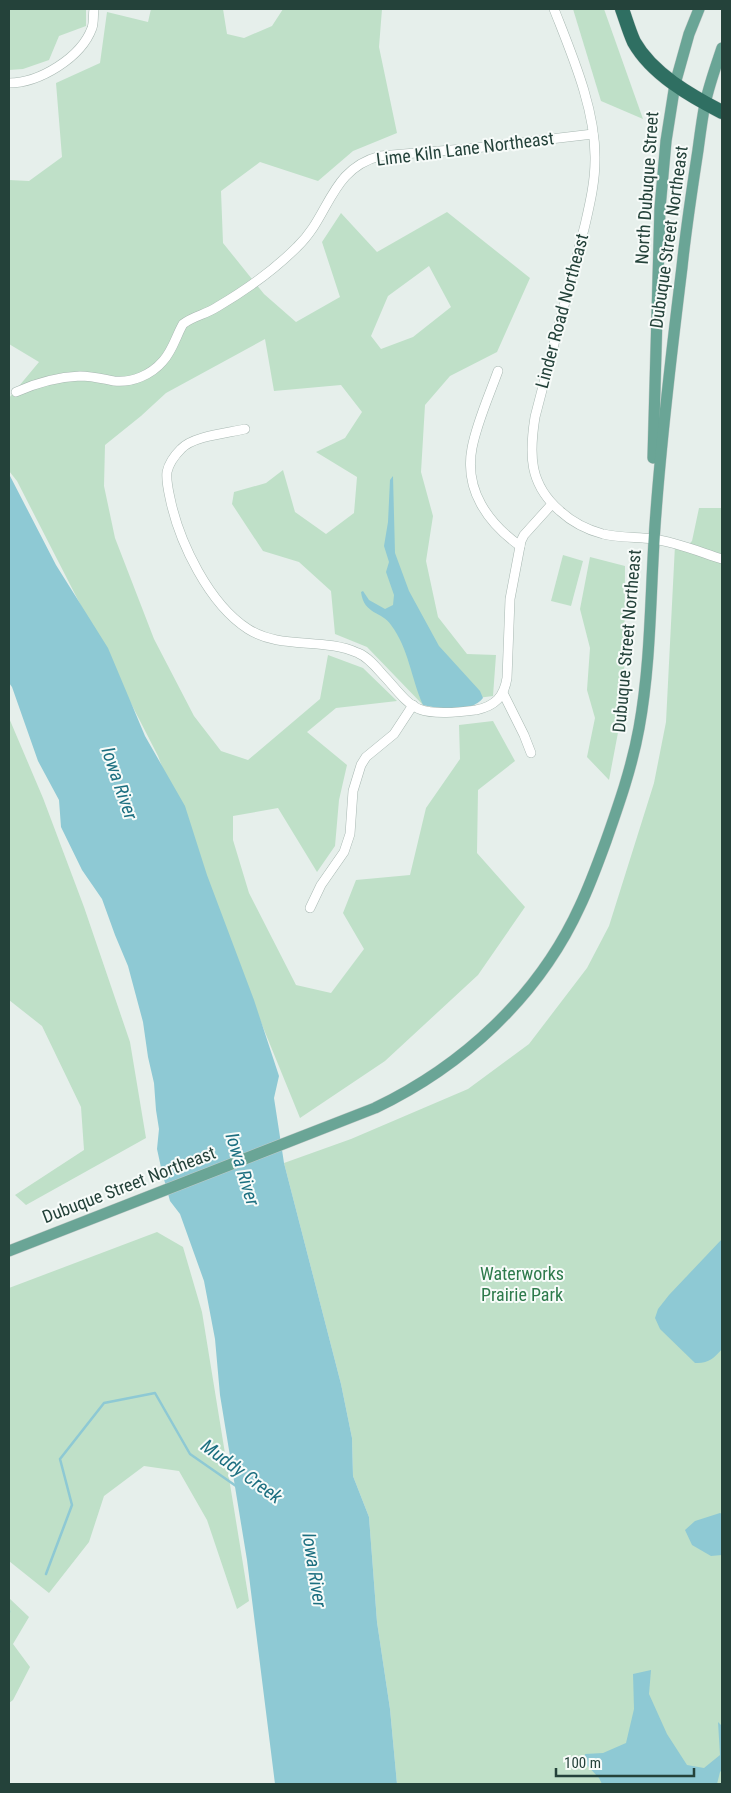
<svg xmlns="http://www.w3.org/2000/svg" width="731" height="1793" font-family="'Roboto Condensed',sans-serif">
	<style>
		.green { fill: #bfe0c8; fill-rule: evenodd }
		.water { fill: #8ec9d4 }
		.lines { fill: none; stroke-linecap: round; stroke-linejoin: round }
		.stream { stroke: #8ec9d4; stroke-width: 2.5 }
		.minor-casing { stroke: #a8b8b2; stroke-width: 10 }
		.major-casing { stroke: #c2cac8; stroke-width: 12 }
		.highway-casing { stroke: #c2cac8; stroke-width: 15 }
		.minor { stroke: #fff; stroke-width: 9 }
		.major { stroke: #6aa596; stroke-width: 11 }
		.highway { stroke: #2f6f62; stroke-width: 14 }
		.labels { text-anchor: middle; stroke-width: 4; stroke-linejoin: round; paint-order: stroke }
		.street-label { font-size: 18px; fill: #24423a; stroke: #f7fbf9 }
		.park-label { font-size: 18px; fill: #2d7a4b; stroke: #f7fbf9 }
		.water-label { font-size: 19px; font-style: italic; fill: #1c6f80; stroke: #f7fbf9 }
	</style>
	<rect width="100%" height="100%" fill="#e6efeb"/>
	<!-- green -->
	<g class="green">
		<polygon points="9,9 86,9 86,26 59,36 49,60 23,69 9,70"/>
		<path d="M 151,9 L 223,9 L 227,34 L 244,38 L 272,26 L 283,9 L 382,9 L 379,47 L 397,133 L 353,151 L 318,181 L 260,162 L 221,191 L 223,243 L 264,294 L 296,322 L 340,297 L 322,242 L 341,213 L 377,252 L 447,212 L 530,278 L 497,352 L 450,376 L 425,405 L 421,472 L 433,516 L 426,561 L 438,617 L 467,654 L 496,655 L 493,696 L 423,705 L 367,647 L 335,634 L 331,591 L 299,562 L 263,551 L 232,504 L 234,492 L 266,483 L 283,470 L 295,512 L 326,534 L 354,513 L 357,477 L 316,452 L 345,438 L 362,412 L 341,385 L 274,391 L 265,339 L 166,393 L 141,416 L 105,445 L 104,486 L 115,538 L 154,639 L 194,716 L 221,751 L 248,760 L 320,699 L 328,655 L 363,668 L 397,701 L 336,708 L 307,732 L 347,765 L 339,800 L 335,846 L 317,872 L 278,808 L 233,816 L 233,840 L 249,893 L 296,985 L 331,993 L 364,949 L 343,913 L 356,880 L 410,875 L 426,808 L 460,759 L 459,725 L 493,721 L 515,761 L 478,790 L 477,853 L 525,907 L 478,975 L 385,1061 L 300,1118 L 236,961 L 158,756 L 17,481 L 9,471 L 9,398 L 39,362 L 9,344 L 9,180 L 29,181 L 62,157 L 56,83 L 100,63 L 107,12 L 148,22 ZM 429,266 L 451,307 L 413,337 L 381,349 L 371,336 L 388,296 Z"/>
		<polygon points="573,9 604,9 643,119 601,101"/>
		<polygon points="699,508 722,508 722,1784 397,1784 390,1709 377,1622 369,1517 353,1476 352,1438 341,1384 284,1163 351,1139 468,1089 529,1044 587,968 609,926 654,783 666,722 675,545 685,548 692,541"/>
		<polygon points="563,555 583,561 571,606 551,601"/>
		<polygon points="590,557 625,566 624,701 609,780 587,757 595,718 587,690 590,648 580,609"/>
		<polygon points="9,718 43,798 84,907 130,1042 146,1138 26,1205 15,1195 84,1150 81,1107 42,1026 9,1000"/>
		<polygon points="157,1232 183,1247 202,1312 249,1601 237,1609 207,1520 179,1471 144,1466 104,1496 89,1542 49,1593 9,1561 9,1288"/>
		<polygon points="9,1598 29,1617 13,1644 30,1667 13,1700 9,1703"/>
	</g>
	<!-- water -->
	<g class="water">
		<polygon points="9,474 56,565 108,648 145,736 185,806 207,875 254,1000 279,1076 274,1098 284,1163 341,1384 352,1438 353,1476 369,1517 377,1622 390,1709 397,1784 275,1784 247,1560 220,1395 215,1339 204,1281 180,1214 170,1201 162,1172 157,1149 159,1129 156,1110 154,1083 148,1057 143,1022 128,966 115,935 102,899 82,870 61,827 59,800 38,761 12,687 9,683"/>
		<path d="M 393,476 L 395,553 L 409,591 L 439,646 L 480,691 L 483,698 C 472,713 440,709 423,705 C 411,678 409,649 391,625 C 382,611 364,615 361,592 L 363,591 L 369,600 L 385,609 L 393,605 L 394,595 L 386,572 L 389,562 L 384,546 L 388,522 L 390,480 Z"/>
		<path d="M 722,1239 L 722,1349 C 714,1358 708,1364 695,1363 L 660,1329 L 655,1318 L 658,1309 L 669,1295 Z"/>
		<polygon points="720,1513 722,1514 722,1555 711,1556 692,1545 685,1530 695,1521"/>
		<polygon points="651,1670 649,1694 667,1734 687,1765 704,1768 720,1755 718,1722 722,1726 722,1770 720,1772 717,1784 602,1784 599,1778 584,1762 585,1754 603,1753 626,1743 634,1709 633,1674"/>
	</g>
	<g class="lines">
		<!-- stream -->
		<g class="stream">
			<polyline points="46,1574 72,1505 60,1459 104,1403 155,1393 190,1454 236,1486"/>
			<polyline points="9,1612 9,1611"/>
		</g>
		<!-- minor casing -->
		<g class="minor-casing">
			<g id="minor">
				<path d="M 554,9 C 572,55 596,110 595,160 C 595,182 590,203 585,225 L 535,417 C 529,455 529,484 560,511 C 572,522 588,530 603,534 C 620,538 636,537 653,539 C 676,542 700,552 722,559"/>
				<path d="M 9,83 C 39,83 81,58 92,28 C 94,22 93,15 94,9"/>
				<path d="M 498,371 C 489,396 477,422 472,448 C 464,490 488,523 520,546"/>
				<path d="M 16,392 C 36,383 58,377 80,376 C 92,376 103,379 114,381 C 132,383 151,375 163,361 C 173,350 176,336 183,324 C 193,316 207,314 217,307 C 246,290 273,271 297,247 C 330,216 330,169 380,156 L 475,148 L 593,134"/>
				<path d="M 245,429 C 228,433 193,436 181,449 C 175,455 169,463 167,472 C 166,480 168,489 170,498 C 179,542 209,604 248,629 C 281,650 323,637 358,653 C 368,657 376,667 383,675 C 394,686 405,703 419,709 C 435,715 459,712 476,710 C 495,706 504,697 507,678 L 510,599 L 521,541 L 524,535 L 552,504"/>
				<polyline points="503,693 524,735 531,753"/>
				<polyline points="310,908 321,885 344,852 350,834 353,791 361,765 366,757 394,734 413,705"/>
			</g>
		</g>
		<!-- major casing -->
		<g class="major-casing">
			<g id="major">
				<polyline points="653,458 660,208 666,141 675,84 689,34 699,9"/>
				<path d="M 9,1251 L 375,1108 C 463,1066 539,996 580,906 C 590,885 598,863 606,841 C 619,804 632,767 639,728 C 652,657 650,584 656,512 C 662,430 672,348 682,267 C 686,228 692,189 698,150 C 700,135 702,119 705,104 C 709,85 716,66 722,48"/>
			</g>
		</g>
		<!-- highway casing -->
		<g class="highway-casing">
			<path id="highway" d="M 622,9 C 626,20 629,31 634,42 C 652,74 691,96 722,112"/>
		</g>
		<!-- minor -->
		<use href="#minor" class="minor"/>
		<!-- major -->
		<use href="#major" class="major"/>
		<!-- highway -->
		<use href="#highway" class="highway"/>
	</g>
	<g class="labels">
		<!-- street labels -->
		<g class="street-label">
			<text transform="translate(465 149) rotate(-7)" y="6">Lime Kiln Lane Northeast</text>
			<text transform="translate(647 188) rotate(-86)" y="6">North Dubuque Street</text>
			<text transform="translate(669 237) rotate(-82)" y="6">Dubuque Street Northeast</text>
			<text transform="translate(562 311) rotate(-75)" y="6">Linder Road Northeast</text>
			<text transform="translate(627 641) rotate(-85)" y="6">Dubuque Street Northeast</text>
			<text transform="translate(129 1185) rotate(-21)" y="6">Dubuque Street Northeast</text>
		</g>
		<!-- park labels -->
		<g class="park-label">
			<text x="522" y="1280">Waterworks<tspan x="522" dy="21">Prairie Park</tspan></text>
		</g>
		<!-- water labels -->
		<g class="water-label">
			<text transform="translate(120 783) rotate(71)" y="7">Iowa River</text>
			<text transform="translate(243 1169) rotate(73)" y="7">Iowa River</text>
			<text transform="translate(242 1471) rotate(36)" y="7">Muddy Creek</text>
			<text transform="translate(315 1570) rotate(81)" y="7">Iowa River</text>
		</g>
	</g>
	<!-- border -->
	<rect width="731" height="1793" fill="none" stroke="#24423a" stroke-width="20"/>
	<!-- scale -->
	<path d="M556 1768v8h138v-8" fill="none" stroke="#24423a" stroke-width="2.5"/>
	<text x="564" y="1768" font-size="15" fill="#24423a" stroke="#f7fbf9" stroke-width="4" paint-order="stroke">100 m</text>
</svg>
